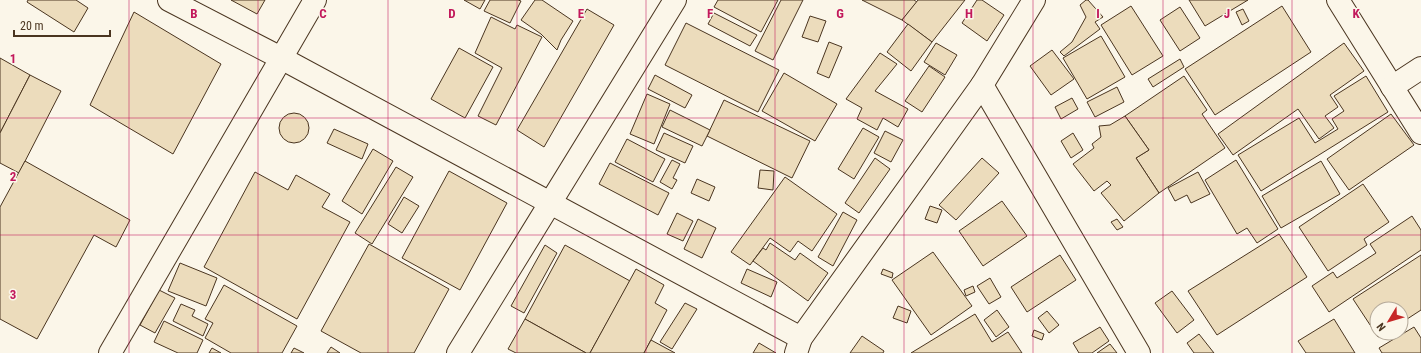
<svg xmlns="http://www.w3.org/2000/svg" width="1421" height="353" font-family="'Roboto Condensed',sans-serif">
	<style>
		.building { fill: #ecdcbc; stroke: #4a3520 }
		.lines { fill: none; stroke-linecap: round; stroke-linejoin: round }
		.minor-casing { stroke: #4a3520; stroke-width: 24 }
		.minor { stroke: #fbf6e9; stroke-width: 22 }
		.grid { fill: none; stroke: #c2185b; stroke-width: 1; stroke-opacity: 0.55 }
		.grid-label { font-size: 13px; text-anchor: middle; font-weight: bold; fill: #c2185b; stroke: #fbf6e9; stroke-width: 3; stroke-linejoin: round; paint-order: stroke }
	</style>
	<rect width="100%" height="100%" fill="#fbf6e9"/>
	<!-- building -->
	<g class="building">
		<polygon points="28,0 76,0 88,8 74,32 27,2"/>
		<polygon points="231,0 265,0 257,14"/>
		<polygon points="464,0 485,0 480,9"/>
		<polygon points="490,0 518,0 521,1 510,23 484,11"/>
		<polygon points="535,0 542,0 573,21 561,40 557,50 541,34 521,20"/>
		<polygon points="718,0 778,0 761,32 714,7"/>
		<polygon points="781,0 803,0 773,60 755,51"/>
		<polygon points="862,0 914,0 917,2 902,20"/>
		<polygon points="918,0 965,0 932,42 902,20"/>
		<polygon points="977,0 982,0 1004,15 987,41 962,23"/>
		<polygon points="1086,0 1088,0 1103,17 1095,22 1100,29 1064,56 1060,52 1072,42 1086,17 1080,5"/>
		<polygon points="1189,0 1248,0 1205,26"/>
		<polygon points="1131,6 1163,56 1132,75 1101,25"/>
		<polygon points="1282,6 1311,52 1215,115 1185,69"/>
		<polygon points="1180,7 1200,38 1180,51 1160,20"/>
		<polygon points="587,9 614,25 544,147 517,130"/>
		<polygon points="1243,9 1249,21 1242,25 1236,12"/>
		<polygon points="134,12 221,64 173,154 90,105"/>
		<polygon points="714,13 757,35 750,46 708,24"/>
		<polygon points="810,16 826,21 818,42 802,37"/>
		<polygon points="491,17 515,29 517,25 542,37 496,125 478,116 502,68 475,53"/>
		<polygon points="686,23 779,70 758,112 665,65"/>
		<polygon points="908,24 932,42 911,71 887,52"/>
		<polygon points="1101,36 1125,77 1087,99 1063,58"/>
		<polygon points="829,42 842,47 829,78 817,73"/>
		<polygon points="936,43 957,55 945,75 924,62"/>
		<polygon points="1344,43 1364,71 1330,95 1338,107 1325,116 1334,128 1319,139 1298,109 1233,155 1218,134"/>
		<polygon points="459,48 493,67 465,118 431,99"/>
		<polygon points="1052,50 1074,79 1051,95 1030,66"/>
		<polygon points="880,53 897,64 875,91 908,109 898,127 883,118 877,130 857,119 862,108 846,99"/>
		<polygon points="0,58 30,75 0,133"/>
		<polygon points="1180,59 1184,67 1153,87 1148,79"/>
		<polygon points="929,66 945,77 922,112 905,101"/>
		<polygon points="784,73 837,104 815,141 762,111"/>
		<polygon points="30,75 61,91 19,173 0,163 0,133"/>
		<polygon points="655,75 692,95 685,108 648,89"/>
		<polygon points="1184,76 1207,110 1202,114 1225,148 1159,193 1136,158 1149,150 1125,116"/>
		<polygon points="1366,76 1388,112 1261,191 1238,155 1299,118 1315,143 1338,129 1332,119 1344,111 1334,96"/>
		<polygon points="1117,87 1124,102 1095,117 1087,102"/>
		<polygon points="647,94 670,104 654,144 630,134"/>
		<polygon points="1072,98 1078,109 1061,119 1055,107"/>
		<polygon points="724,100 810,141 792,178 707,136"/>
		<polygon points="670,110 710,130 702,146 662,127"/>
		<circle cx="294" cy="128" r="15"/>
		<polygon points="1391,114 1414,145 1349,190 1327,159"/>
		<polygon points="1125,116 1149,150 1136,158 1159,193 1124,221 1101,193 1111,185 1107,181 1094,191 1073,164 1094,148 1092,144 1101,137 1099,126 1110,125"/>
		<polygon points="863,128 879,137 854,179 838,169"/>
		<polygon points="334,129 368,144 362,159 327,143"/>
		<polygon points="885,131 903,140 891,162 874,153"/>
		<polygon points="664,133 693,146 685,163 656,150"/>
		<polygon points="1073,133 1083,150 1071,158 1061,141"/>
		<polygon points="627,139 665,159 653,182 615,162"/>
		<polygon points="373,149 393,161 362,214 342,201"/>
		<polygon points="875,158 890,169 859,213 845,203"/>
		<polygon points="982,158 999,173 956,220 939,205"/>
		<polygon points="672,160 680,164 673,178 677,180 672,189 660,182"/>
		<polygon points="1236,160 1278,229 1257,243 1247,228 1237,234 1205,180"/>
		<polygon points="25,161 130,220 116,247 94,235 37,339 0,319 0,207"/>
		<polygon points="1321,161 1340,194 1281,228 1262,196"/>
		<polygon points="610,163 669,193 658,215 599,184"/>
		<polygon points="396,167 413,177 372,244 355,233"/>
		<polygon points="760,170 774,171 773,190 758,188"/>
		<polygon points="449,171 507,203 460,290 402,258"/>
		<polygon points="255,172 288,190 296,175 330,194 322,207 350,222 297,319 204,267"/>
		<polygon points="1198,172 1210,194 1191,203 1187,195 1175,201 1168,188"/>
		<polygon points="785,177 837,214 812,251 798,241 790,252 770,238 750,265 731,252"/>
		<polygon points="697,179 715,187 709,201 691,193"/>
		<polygon points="1363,184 1389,222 1364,239 1367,245 1328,271 1299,227"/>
		<polygon points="404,197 419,206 402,233 388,224"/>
		<polygon points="1002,201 1027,236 983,266 959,231"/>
		<polygon points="930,206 942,210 937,223 925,219"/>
		<polygon points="843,212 857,220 833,266 818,257"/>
		<polygon points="677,213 693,221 683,241 667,234"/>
		<polygon points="1412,216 1421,230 1421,250 1329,312 1312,286 1333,272 1337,278 1376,253 1370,244"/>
		<polygon points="698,219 716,228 702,258 684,249"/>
		<polygon points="1117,219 1123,227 1117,230 1111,222"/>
		<polygon points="1279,234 1307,277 1217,335 1188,291"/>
		<polygon points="770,243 795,260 800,253 828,273 808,301 753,261 763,248 766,250"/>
		<polygon points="369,244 449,289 414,353 361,353 321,331"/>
		<polygon points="545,245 557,253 524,313 511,306"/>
		<polygon points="565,245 630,281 590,353 586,353 525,319"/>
		<polygon points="933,252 972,306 931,335 892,280"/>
		<polygon points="1060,255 1076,280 1027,312 1011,287"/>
		<polygon points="1421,255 1421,310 1401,323 1401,309 1377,309 1377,333 1385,333 1378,337 1353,299"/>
		<polygon points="180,263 217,278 206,306 168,291"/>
		<polygon points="636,269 664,285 655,303 667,310 644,353 590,353"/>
		<polygon points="747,269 777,282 771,297 741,283"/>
		<polygon points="883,269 893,273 892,278 881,274"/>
		<polygon points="990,278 1001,297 989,304 977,286"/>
		<polygon points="224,285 297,326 282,353 231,353 205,338 213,323 205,319"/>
		<polygon points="973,286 975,292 966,296 964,290"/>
		<polygon points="159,290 175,298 155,333 140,325"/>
		<polygon points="1172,291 1194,320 1177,333 1155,303"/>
		<polygon points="685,303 697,309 672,349 660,342"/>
		<polygon points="181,304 195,310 192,316 208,324 203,336 173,321"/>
		<polygon points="898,306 911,311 907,323 893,318"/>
		<polygon points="997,310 1009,327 996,337 984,320"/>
		<polygon points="1047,311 1059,325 1049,333 1038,318"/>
		<polygon points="975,314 992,342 1008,332 1022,353 911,353"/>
		<polygon points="525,319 586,353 516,353 508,349"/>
		<polygon points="1334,319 1355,353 1306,353 1298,341"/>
		<polygon points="164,321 203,340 197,353 178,353 154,342"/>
		<polygon points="1100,327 1109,341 1092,353 1079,353 1073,343"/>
		<polygon points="1414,327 1421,338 1421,353 1382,353 1379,348"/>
		<polygon points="1034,330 1044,334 1042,340 1032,336"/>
		<polygon points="1199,334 1214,353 1194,353 1187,343"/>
		<polygon points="862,336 884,351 883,353 850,353"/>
		<polygon points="651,340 675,353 644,353"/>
		<polygon points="759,343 776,353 753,353"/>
		<polygon points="1110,344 1117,353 1097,353"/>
		<polygon points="331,347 340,353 327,353"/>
		<polygon points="212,348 221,353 209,353"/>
		<polygon points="294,348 304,353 291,353"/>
	</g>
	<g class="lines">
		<!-- minor casing -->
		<g class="minor-casing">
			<g id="minor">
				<polyline points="169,0 281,58 801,338"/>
				<polyline points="1338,0 1421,133"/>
				<polyline points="982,85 1139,353"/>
				<polyline points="1392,87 1421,68"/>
				<polyline points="110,353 315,0"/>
				<polyline points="458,353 675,0"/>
				<polyline points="796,353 801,338 982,85 1034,0"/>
			</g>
		</g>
		<!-- minor -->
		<use href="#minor" class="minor"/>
	</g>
	<!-- grid -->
	<path class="grid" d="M 129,0 L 129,353M 258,0 L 258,353M 388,0 L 388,353M 517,0 L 517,353M 646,0 L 646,353M 775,0 L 775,353M 904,0 L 904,353M 1033,0 L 1033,353M 1163,0 L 1163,353M 1292,0 L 1292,353M 0,118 L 1421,118M 0,235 L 1421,235"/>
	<g class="grid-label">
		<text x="194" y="18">B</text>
		<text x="323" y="18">C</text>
		<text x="452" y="18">D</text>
		<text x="581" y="18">E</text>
		<text x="710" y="18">F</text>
		<text x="840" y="18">G</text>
		<text x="969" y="18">H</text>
		<text x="1098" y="18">I</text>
		<text x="1227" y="18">J</text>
		<text x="1356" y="18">K</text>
		<text x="13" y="63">1</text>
		<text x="13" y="181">2</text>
		<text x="13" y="299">3</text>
	</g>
	<!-- north arrow -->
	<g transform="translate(1389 321) rotate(232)"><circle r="19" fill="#fbf6e9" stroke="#b4a999"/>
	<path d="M0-3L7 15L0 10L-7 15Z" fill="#c62828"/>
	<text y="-6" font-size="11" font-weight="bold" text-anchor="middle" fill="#4a3520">N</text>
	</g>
	<!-- scale -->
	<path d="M14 30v6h96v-6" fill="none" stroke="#4a3520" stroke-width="2"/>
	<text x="20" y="30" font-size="12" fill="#4a3520" stroke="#fbf6e9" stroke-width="3" paint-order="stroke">20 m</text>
</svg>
